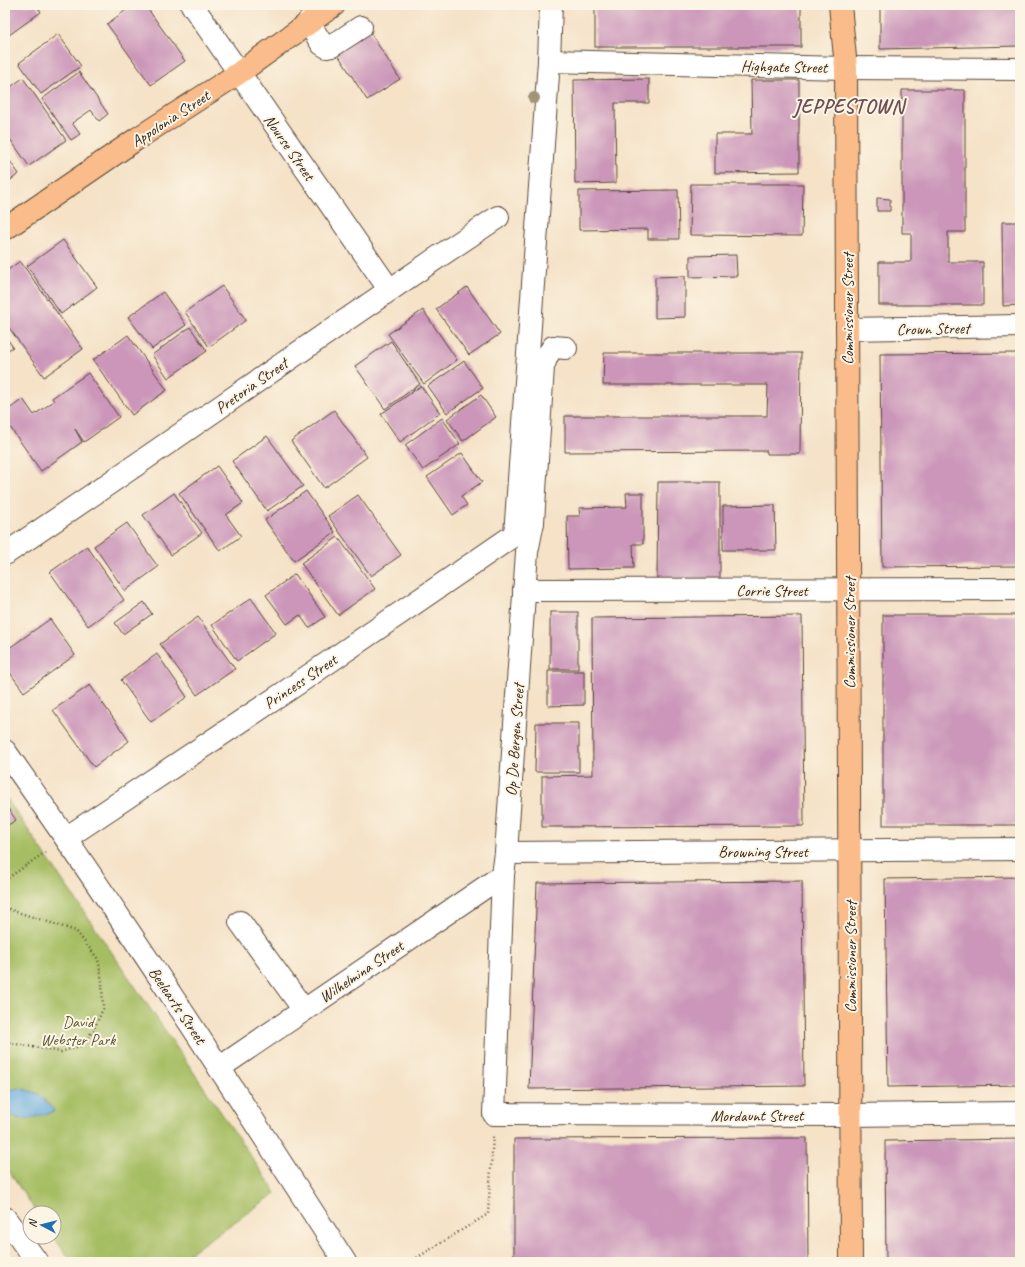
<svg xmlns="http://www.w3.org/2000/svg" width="1025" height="1267" font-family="Caveat,sans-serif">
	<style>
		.green { fill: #a6be63; stroke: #707440 }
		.water { fill: #6baee0; stroke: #536c7f }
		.building { fill: #cb96b9 }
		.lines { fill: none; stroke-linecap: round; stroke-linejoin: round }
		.minor-casing { stroke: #574637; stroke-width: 24 }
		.major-casing { stroke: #574637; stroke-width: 24 }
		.path { stroke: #574637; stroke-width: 2.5; stroke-dasharray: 1 3; stroke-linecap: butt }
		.minor { stroke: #fff; stroke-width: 22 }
		.major { stroke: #f9bc8a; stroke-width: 22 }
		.tree { fill: #a09576 }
		.labels { text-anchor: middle; stroke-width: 4; stroke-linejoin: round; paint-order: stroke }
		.street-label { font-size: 16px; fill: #3b2a1e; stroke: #fcf5e5 }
		.park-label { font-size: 16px; fill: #5b5633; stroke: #fcf5e5 }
		.district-label { font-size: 20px; font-weight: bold; letter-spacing: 1px; fill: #6d5054; stroke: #fcf5e5 }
	</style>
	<rect width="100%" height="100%" fill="#fcf5e5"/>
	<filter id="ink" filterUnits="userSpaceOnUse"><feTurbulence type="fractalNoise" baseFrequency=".025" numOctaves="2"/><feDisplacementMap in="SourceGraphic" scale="8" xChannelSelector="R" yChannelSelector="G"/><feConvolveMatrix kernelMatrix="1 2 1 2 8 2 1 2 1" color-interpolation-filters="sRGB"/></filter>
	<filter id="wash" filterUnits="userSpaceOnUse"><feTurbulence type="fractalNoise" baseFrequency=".012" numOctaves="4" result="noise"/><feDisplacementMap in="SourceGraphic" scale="16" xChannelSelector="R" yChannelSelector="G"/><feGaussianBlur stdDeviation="0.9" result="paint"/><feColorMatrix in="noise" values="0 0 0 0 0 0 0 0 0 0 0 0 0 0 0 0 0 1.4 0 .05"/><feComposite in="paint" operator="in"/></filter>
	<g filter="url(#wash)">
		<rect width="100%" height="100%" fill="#f5e2c7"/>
		<!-- green -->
		<polygon class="green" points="5,796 276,1193 177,1262 71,1262 54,1237 54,1213 37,1213 5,1166"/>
		<!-- water -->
		<polygon class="water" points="20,1088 39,1094 55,1111 29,1119 15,1118 5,1108 5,1090"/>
		<g id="blocks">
			<!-- building -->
			<g class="building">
				<polygon points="5,5 36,5 41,12 5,38"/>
				<polygon points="133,5 145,5 185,61 151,85 107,24"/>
				<rect x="595" y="5" width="206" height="42"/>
				<polygon points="880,5 1020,5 1020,46 880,49"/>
				<polygon points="368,29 400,79 367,100 335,50"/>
				<polygon points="58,34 81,66 41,94 19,63"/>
				<polygon points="79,72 108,114 99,121 91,110 72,123 80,134 71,140 42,99"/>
				<polygon points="23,78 66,140 29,166 5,132 5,91"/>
				<polygon points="649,79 649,103 615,103 616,183 575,184 574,80"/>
				<polygon points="751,80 799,80 799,172 715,173 715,134 752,134"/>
				<polygon points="902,90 965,90 965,232 948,232 948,262 983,262 983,305 879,305 879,262 911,262 911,233 902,233"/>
				<polygon points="5,154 19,174 5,184"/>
				<polygon points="691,184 803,184 802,236 690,235"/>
				<polygon points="678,190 679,239 648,239 648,229 579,230 579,191"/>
				<polygon points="877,198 890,199 890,211 877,211"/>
				<polygon points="1002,222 1020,222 1020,305 1003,306"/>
				<polygon points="63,240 97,287 61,314 27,266"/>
				<polygon points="736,255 737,276 690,277 690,256"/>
				<polygon points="20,261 83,349 44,377 5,322 5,272"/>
				<polygon points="685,276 685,317 655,318 655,277"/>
				<polygon points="222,286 246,320 209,347 185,312"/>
				<polygon points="467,287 500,334 469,355 436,309"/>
				<polygon points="163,292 186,325 152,349 128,317"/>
				<polygon points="423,310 457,360 424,384 388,334"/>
				<polygon points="190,327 207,351 168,378 152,355"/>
				<polygon points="128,335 167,390 132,415 93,360"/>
				<polygon points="5,336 13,347 5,352"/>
				<polygon points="391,341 420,384 385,409 355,366"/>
				<polygon points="604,353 801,353 800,454 767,454 767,451 565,452 565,416 767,416 768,385 603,385"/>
				<polygon points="1020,353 1020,566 882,567 880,354"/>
				<polygon points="464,361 483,388 447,413 428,386"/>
				<polygon points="88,373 119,417 84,442 75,429 82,442 41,471 5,420 5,412 23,399 34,415 54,401 52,398"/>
				<polygon points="421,386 440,413 400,442 381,414"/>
				<polygon points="481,395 496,417 463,441 447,419"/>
				<polygon points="334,410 367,457 324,488 291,441"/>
				<polygon points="442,418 460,444 423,470 405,445"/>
				<polygon points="267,436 303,486 267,511 232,461"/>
				<polygon points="462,453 482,482 461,496 467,505 453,515 427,477"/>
				<polygon points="217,466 243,503 226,515 241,536 220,551 179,493"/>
				<polygon points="658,482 720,482 720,580 657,580"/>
				<polygon points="306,491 335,532 294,561 265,520"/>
				<polygon points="174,493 202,533 171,555 143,515"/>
				<polygon points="626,493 643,493 643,544 633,544 634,568 568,569 567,516 580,516 579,508 627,507"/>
				<polygon points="358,495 401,555 371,576 328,516"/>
				<polygon points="775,505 776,550 723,550 723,506"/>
				<polygon points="127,523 158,567 125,591 94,546"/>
				<polygon points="338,537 375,589 338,615 301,563"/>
				<polygon points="87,546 124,600 88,626 50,572"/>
				<polygon points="295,574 325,617 309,628 300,615 287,624 266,595"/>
				<polygon points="251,598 276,633 237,661 212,625"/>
				<polygon points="144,602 152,614 123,634 115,623"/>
				<rect x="550" y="612" width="28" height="57"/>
				<rect x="883" y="615" width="137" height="210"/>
				<polygon points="802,616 804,826 542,827 542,776 593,775 592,618"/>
				<polygon points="198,617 235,669 197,695 160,644"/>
				<polygon points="50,619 75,655 24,692 5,666 5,651"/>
				<polygon points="157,654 187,697 151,722 121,680"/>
				<polygon points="548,671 584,671 584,705 548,706"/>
				<polygon points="90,685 129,741 94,767 53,710"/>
				<polygon points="536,723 579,723 579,772 535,772"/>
				<polygon points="5,804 16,820 5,827"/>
				<polygon points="1020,877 1020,1085 888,1087 885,879"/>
				<polygon points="802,881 804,1086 529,1089 537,883"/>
				<polygon points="807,1138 808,1262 514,1262 514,1139"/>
				<polygon points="1020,1139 1020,1262 886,1262 885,1141"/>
			</g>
		</g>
	</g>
	<g filter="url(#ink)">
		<use href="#blocks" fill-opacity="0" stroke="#574637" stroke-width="1"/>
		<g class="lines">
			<!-- minor casing -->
			<g class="minor-casing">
				<g id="minor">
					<polyline points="192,5 389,289"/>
					<polyline points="308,22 322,44 327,47 332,46 361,27"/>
					<polyline points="549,61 846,68 1020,69"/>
					<polyline points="847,329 1020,326"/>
					<polyline points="566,348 553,347 547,356 543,367 533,522 527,552 506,853 503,875 494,1114 849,1115 1020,1113"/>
					<polyline points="515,535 549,61 551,5"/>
					<path d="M 5,554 C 171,443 332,327 498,217"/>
					<polyline points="524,590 1020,589"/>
					<path d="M 5,751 C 123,918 234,1090 345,1262"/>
					<polyline points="66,838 288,690 533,522"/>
					<polyline points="506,853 1020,849"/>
					<polyline points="240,922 304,1010"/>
					<polyline points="219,1068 503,875"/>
					<polyline points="5,1218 37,1262"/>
				</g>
			</g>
			<!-- major casing -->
			<g class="major-casing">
				<g id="major">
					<polyline points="840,5 846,68 851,1262"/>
					<polyline points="5,229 138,138 239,73 334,5"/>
				</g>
			</g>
			<!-- path -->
			<g class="path">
				<polyline points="5,880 47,851"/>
				<polyline points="5,908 76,931 98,959 102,981 103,1009 93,1031 80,1046 61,1052 5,1042"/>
				<polyline points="410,1262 488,1214 493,1136"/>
			</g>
			<!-- minor -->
			<use href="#minor" class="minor"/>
			<!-- major -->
			<use href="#major" class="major"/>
		</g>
		<!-- trees -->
		<circle class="tree" cx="534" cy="98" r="6"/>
	</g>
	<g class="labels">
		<!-- street labels -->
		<g class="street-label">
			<text transform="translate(784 66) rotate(1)" y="6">Highgate Street</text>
			<text transform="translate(170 118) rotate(-33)" y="6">Appolonia Street</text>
			<text transform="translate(290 147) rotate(55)" y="6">Nourse Street</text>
			<text transform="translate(847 309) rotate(-90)" y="6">Commissioner Street</text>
			<text transform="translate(933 328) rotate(-1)" y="6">Crown Street</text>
			<text transform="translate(251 385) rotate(-35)" y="6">Pretoria Street</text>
			<text x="772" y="596">Corrie Street</text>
			<text transform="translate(849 633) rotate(-90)" y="6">Commissioner Street</text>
			<text transform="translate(300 681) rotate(-34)" y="6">Princess Street</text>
			<text transform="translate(514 740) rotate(-86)" y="6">Op De Bergen Street</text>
			<text x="763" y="857">Browning Street</text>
			<text transform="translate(850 957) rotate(-90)" y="6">Commissioner Street</text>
			<text transform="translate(361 971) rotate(-34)" y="6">Wilhelmina Street</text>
			<text transform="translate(178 1005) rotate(56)" y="6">Beelearts Street</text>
			<text x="757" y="1121">Mordaunt Street</text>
		</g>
		<!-- park labels -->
		<g class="park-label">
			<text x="78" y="1027">David<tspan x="78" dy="18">Webster Park</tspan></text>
		</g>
		<!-- district labels -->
		<g class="district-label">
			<text x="849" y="113">JEPPESTOWN</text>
		</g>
	</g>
	<!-- margin -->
	<rect width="1025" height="1267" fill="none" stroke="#fcf5e5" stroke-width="20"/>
	<!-- north arrow -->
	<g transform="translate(42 1225) rotate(277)"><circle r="19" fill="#fcf5e5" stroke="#afa495"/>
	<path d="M0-3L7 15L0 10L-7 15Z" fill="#1f6fb2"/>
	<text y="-6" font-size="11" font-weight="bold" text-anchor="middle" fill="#3b2a1e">N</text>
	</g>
</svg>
